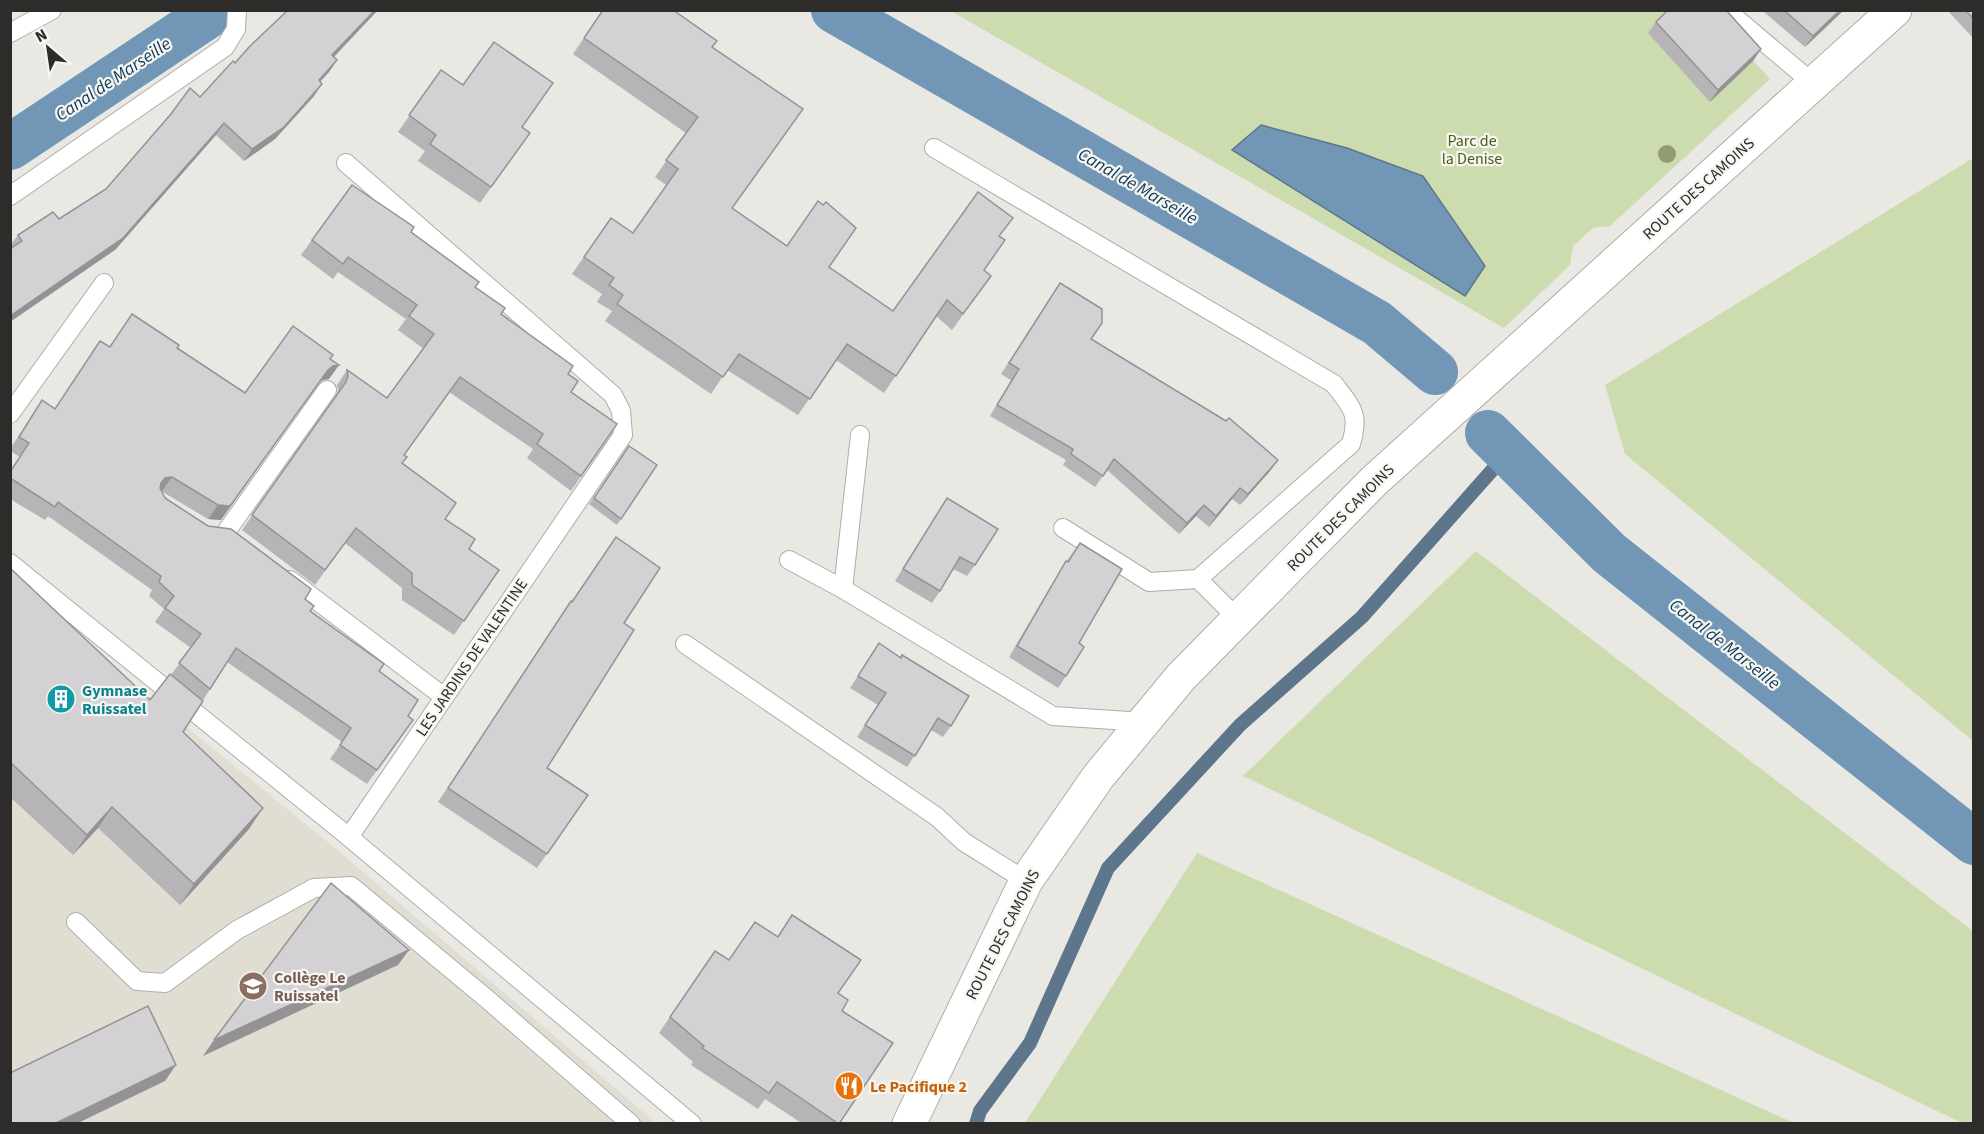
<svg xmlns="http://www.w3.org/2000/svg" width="1984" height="1134" font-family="'Source Sans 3',sans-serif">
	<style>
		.built { fill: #e0ddd2 }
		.green { fill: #cddcaf }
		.water { fill: #7196b6; stroke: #5d768c; stroke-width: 1.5 }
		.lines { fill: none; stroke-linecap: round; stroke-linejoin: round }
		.stream { stroke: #5d768c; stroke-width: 14 }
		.canal { stroke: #7196b6; stroke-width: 46 }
		.service-casing { stroke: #aeada8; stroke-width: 20 }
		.secondary-casing { stroke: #aeada8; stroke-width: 35 }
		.service { stroke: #fff; stroke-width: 18 }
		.secondary { stroke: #fff; stroke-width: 33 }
		.tree { fill: #929b74 }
		.wall { fill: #b6b4b7 }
		.shaded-wall { fill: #949295 }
		.building { fill: #d4d1d5; stroke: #949295; stroke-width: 1.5 }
		.labels { text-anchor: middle; stroke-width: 4.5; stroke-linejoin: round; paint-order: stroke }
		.park-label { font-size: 16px; fill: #4a5c19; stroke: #f7f6f1 }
		.street-label { font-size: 16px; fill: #2d2c2b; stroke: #f7f6f1 }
		.culture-label { font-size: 16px; font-weight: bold; fill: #0d838f; stroke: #f7f6f1; text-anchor: start }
		.education-label { font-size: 16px; font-weight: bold; fill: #785e54; stroke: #f7f6f1; text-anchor: start }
		.food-label { font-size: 16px; font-weight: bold; fill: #c56008; stroke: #f7f6f1; text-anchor: start }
		.water-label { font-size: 18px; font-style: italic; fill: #0c3a5b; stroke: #f7f6f1 }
	</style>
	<rect width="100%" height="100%" fill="#e9e8e3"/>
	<!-- built -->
	<polygon class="built" points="10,583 335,848 656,1123 11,1123"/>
	<!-- green -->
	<g class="green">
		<polygon points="951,11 1708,11 1770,79 1610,226 1593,228 1573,246 1570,265 1504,328"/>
		<polygon points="1973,158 1973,741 1625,454 1605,385"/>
		<polygon points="1476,551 1973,931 1973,1123 1962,1123 1243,776"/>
		<polygon points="1197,853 1794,1123 1025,1123"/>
	</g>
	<!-- water -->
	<polygon class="water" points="1261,125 1347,148 1423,176 1485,266 1465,296 1232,150"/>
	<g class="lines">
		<!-- stream -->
		<polyline class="stream" points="976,1124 980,1111 1030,1043 1108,868 1240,725 1362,617 1495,467"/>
		<!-- canal -->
		<g class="canal">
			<polyline points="834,10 1377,323 1435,372"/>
			<polyline points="10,147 216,10"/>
			<polyline points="1488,433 1609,553 1974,842"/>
		</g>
		<!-- service casing -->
		<g class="service-casing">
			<g id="service">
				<polyline points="1726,10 1814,84"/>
				<polyline points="10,33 52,10"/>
				<path d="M 934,148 L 1334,384 C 1352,408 1360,413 1351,444 L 1198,579"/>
				<polyline points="346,163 613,395 621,411 623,435 349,837 692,1124"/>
				<polyline points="10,196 225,47 236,29 237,10"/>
				<polyline points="10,414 104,283"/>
				<polyline points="1063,528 1149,582 1198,579 1238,619"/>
				<polyline points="226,532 327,390"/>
				<polyline points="789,560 843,589 1053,716 1144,722"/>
				<polyline points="10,563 349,837"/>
				<polyline points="290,580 444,697"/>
				<polyline points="843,589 860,435"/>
				<polyline points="685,644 937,817 964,842 1026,881"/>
				<polyline points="76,922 137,981 165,983 237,930 314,888 351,886 487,999 631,1124"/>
			</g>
		</g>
		<!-- secondary casing -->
		<g class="secondary-casing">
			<polyline id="secondary" points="909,1124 1026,881 1098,777 1181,677 1374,481 1895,10"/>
		</g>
		<!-- service -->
		<use href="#service" class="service"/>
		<!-- secondary -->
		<use href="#secondary" class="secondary"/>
	</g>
	<!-- trees -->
	<circle class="tree" cx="1667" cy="154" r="9"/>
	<!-- wall -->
	<g class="wall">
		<polygon points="288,10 378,10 334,57 337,60 329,72 320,82 314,96 275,139 244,161 216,135 115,250 11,249 10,246 18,235 59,219 106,189"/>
		<polygon points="603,10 712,47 732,208 787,246 829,267 893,311 999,236 984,270 991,276 952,330 936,316 884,393 836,360 798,415 727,370 711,394 605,321 612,311 597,302 602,294 572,274 611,218 633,233 666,185 655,177 686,133 573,54"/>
		<polygon points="1765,10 1844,10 1805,47 1764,12"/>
		<polygon points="1947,10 1974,10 1974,39"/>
		<polygon points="1656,22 1761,49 1753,61 1710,102 1648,33"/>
		<polygon points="441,70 530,133 480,203 418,161 425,151 398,132"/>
		<polygon points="352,185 411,232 476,287 501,314 568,374 571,392 617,424 571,491 527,458 533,449 449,392 404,455 402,463 469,549 499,570 454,635 402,600 402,588 345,543 315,585 242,530 336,396 338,390 337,385 347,370 387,398 424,349 398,330 406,319 338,272 333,279 301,255"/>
		<polygon points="1060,283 1091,339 1278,460 1270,471 1240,505 1232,499 1209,527 1196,516 1179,534 1107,470 1095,487 1063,465 1066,460 990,416 1011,380 1001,374"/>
		<polygon points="177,348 245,393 330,359 339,365 329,379 323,380 318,383 221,520 208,519 161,491 165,498 305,599 310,611 379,671 408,716 413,720 367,784 330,759 342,742 227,662 183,732 249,829 180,905 98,828 73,855 10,797 10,568 150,700 171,675 191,648 155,622 164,609 149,596 152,590 48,516 45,520 10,499 10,471 20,457 10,451 10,449 42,400 55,408"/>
		<polygon points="629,446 657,465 617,525 589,504"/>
		<polygon points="947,498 975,565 967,576 953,569 940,591 932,603 895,581"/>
		<polygon points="1080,543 1079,643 1066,676 1058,688 1009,657 1059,572 1066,561 1067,561"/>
		<polygon points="571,601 624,623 547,768 588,795 537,868 438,802"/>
		<polygon points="879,643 900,657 902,655 951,726 943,737 931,730 907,767 857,737 878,705 850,688"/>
		<polygon points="792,915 838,993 842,1011 839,1124 803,1124 765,1099 758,1109 691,1065 693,1062 659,1033 715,951 729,960 777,937"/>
	</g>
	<!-- shaded-wall -->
	<g class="shaded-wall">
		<polygon points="375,10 378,10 324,67 332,55"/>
		<polygon points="1840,10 1844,10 1805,47 1813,36"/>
		<polygon points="1761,49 1753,61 1710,102 1718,90"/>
		<polygon points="337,60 329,72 310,92 319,80"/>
		<polygon points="322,84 314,96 275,139 244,161 252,149"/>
		<polygon points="224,123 216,135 115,250 10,322 10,316"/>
		<polygon points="339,365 329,379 323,380 318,383 221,520 208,519 218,505 328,370 333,366"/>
		<polygon points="1278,460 1270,471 1240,505 1248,494"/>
		<polygon points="172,477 162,491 155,492 161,483 165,478"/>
		<polygon points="1240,488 1232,499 1209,527 1216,516"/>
		<polygon points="1204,505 1196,516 1179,534 1187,523"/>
		<polygon points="112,807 98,828 73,855 87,835"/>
		<polygon points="263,808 249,829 180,905 194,884"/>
		<polygon points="409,950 398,965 203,1056 214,1040"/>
		<polygon points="176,1065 165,1081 76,1124 54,1124"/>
	</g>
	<!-- building -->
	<g class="building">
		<polygon points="288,10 375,10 332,55 337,60 319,80 322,84 284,127 252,149 224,123 123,238 10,316 10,249 22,241 18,235 53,212 59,219 106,189 171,114 190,88 200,97 233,61 235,63 250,46"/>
		<polygon points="603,10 673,10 717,41 712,47 803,109 732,208 787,246 818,201 823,205 826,202 856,228 829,267 893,311 978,192 1013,218 999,236 1005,240 984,270 991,276 963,314 947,300 896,376 847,344 810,399 739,354 723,377 617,304 623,295 609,285 614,278 584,257 611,218 633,233 678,169 666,160 698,117 584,38"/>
		<polygon points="1668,10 1726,10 1761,49 1718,90 1656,22"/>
		<polygon points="1784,10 1840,10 1813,36"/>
		<polygon points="1965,10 1974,10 1974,19"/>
		<polygon points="494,42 553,83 522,127 530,133 491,187 430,144 436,135 409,115 441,70 463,85"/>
		<polygon points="352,185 414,227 411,232 479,282 475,287 505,308 501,314 573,366 568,374 578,381 571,392 617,424 581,476 537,444 543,434 460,377 404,455 407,457 402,463 456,503 445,519 475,539 469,549 499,570 464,621 412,585 412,573 356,528 325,570 252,515 346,382 348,376 347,370 387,398 434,334 409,316 417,305 348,257 343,264 312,240"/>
		<polygon points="1060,283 1102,309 1102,323 1091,339 1226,421 1229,418 1278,460 1248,494 1240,488 1216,516 1204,505 1187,523 1114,459 1103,476 1071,454 1073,449 997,405 1019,369 1009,363"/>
		<polygon points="132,314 179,345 177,348 245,393 293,326 333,355 330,359 339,365 333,366 328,370 230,506 218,505 172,477 165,478 161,483 160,488 165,498 208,526 231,529 311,589 305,599 314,606 310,611 384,664 379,671 418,700 408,716 413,720 377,770 340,745 351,728 236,648 210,689 179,663 201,634 165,608 174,596 159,582 161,576 58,502 55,507 10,478 10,472 29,443 19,437 42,400 55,409 100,341 110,347"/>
		<polygon points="629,446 657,465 621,519 594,498"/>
		<polygon points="947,498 998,529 975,565 960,557 940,591 903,569"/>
		<polygon points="616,537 660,568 624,623 634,630 547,768 588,795 547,854 448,788 571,601 572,602"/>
		<polygon points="1080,543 1122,569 1079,643 1084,647 1066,676 1017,646 1066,561 1068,562"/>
		<polygon points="10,568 150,700 170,674 203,701 183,732 263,808 194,884 112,807 87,835 10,762"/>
		<polygon points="879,643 901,658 902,655 969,696 951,726 938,718 915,756 865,725 886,693 858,676"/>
		<polygon points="331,883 409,950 214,1040"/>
		<polygon points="792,915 861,960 838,993 848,1000 842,1011 893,1043 839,1124 777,1082 769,1093 702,1048 704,1046 670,1017 715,951 729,960 755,922 778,937"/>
		<polygon points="148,1006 176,1065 54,1124 10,1124 10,1073"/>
	</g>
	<!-- icons -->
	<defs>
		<g id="building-disc" transform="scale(1.5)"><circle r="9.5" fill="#0f9aa8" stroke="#f7f6f1"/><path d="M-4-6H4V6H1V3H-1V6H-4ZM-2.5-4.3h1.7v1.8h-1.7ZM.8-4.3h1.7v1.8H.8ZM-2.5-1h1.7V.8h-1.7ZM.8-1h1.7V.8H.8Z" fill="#fff"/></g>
		<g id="school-disc" transform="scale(1.5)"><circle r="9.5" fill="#8d6e63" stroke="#f7f6f1"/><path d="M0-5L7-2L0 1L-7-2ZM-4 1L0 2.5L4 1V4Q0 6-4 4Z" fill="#fff"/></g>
		<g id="restaurant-disc" transform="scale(1.5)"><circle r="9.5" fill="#e8710a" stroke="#f7f6f1"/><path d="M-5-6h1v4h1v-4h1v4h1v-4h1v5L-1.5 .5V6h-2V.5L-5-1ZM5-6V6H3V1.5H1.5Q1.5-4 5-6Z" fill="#fff"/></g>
	</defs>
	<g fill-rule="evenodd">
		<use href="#building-disc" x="61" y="699"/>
		<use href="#school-disc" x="253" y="986"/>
		<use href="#restaurant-disc" x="849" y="1086"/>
	</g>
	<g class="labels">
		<!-- park labels -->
		<g class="park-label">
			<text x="1472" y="146">Parc de<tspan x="1472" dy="18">la Denise</tspan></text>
		</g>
		<!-- street labels -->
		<g class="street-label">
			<text transform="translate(1698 188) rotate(-42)" y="6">ROUTE DES CAMOINS</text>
			<text transform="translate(1340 517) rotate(-45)" y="6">ROUTE DES CAMOINS</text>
			<text transform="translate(471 657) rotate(-56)" y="6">LES JARDINS DE VALENTINE</text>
			<text transform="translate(1002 934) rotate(-63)" y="6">ROUTE DES CAMOINS</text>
		</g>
		<!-- culture labels -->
		<g class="culture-label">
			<text x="82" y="696">Gymnase<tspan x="82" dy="18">Ruissatel</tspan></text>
		</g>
		<!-- education labels -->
		<g class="education-label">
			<text x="274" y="983">Collège Le<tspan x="274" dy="18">Ruissatel</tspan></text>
		</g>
		<!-- food labels -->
		<g class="food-label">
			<text x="870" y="1092">Le Pacifique 2</text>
		</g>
		<!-- water labels -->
		<g class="water-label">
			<text transform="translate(113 79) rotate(-34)" y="6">Canal de Marseille</text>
			<text transform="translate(1138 186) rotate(30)" y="6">Canal de Marseille</text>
			<text transform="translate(1725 644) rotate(38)" y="6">Canal de Marseille</text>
		</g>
	</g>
	<!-- border -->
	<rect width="1984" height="1134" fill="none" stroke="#2d2c2b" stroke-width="24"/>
	<!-- north arrow -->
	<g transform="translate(48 48) rotate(331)" stroke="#f7f6f1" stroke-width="4.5" paint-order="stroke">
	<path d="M0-4.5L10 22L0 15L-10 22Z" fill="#2d2c2b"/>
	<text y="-9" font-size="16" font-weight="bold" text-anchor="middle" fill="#2d2c2b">N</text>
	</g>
</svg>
